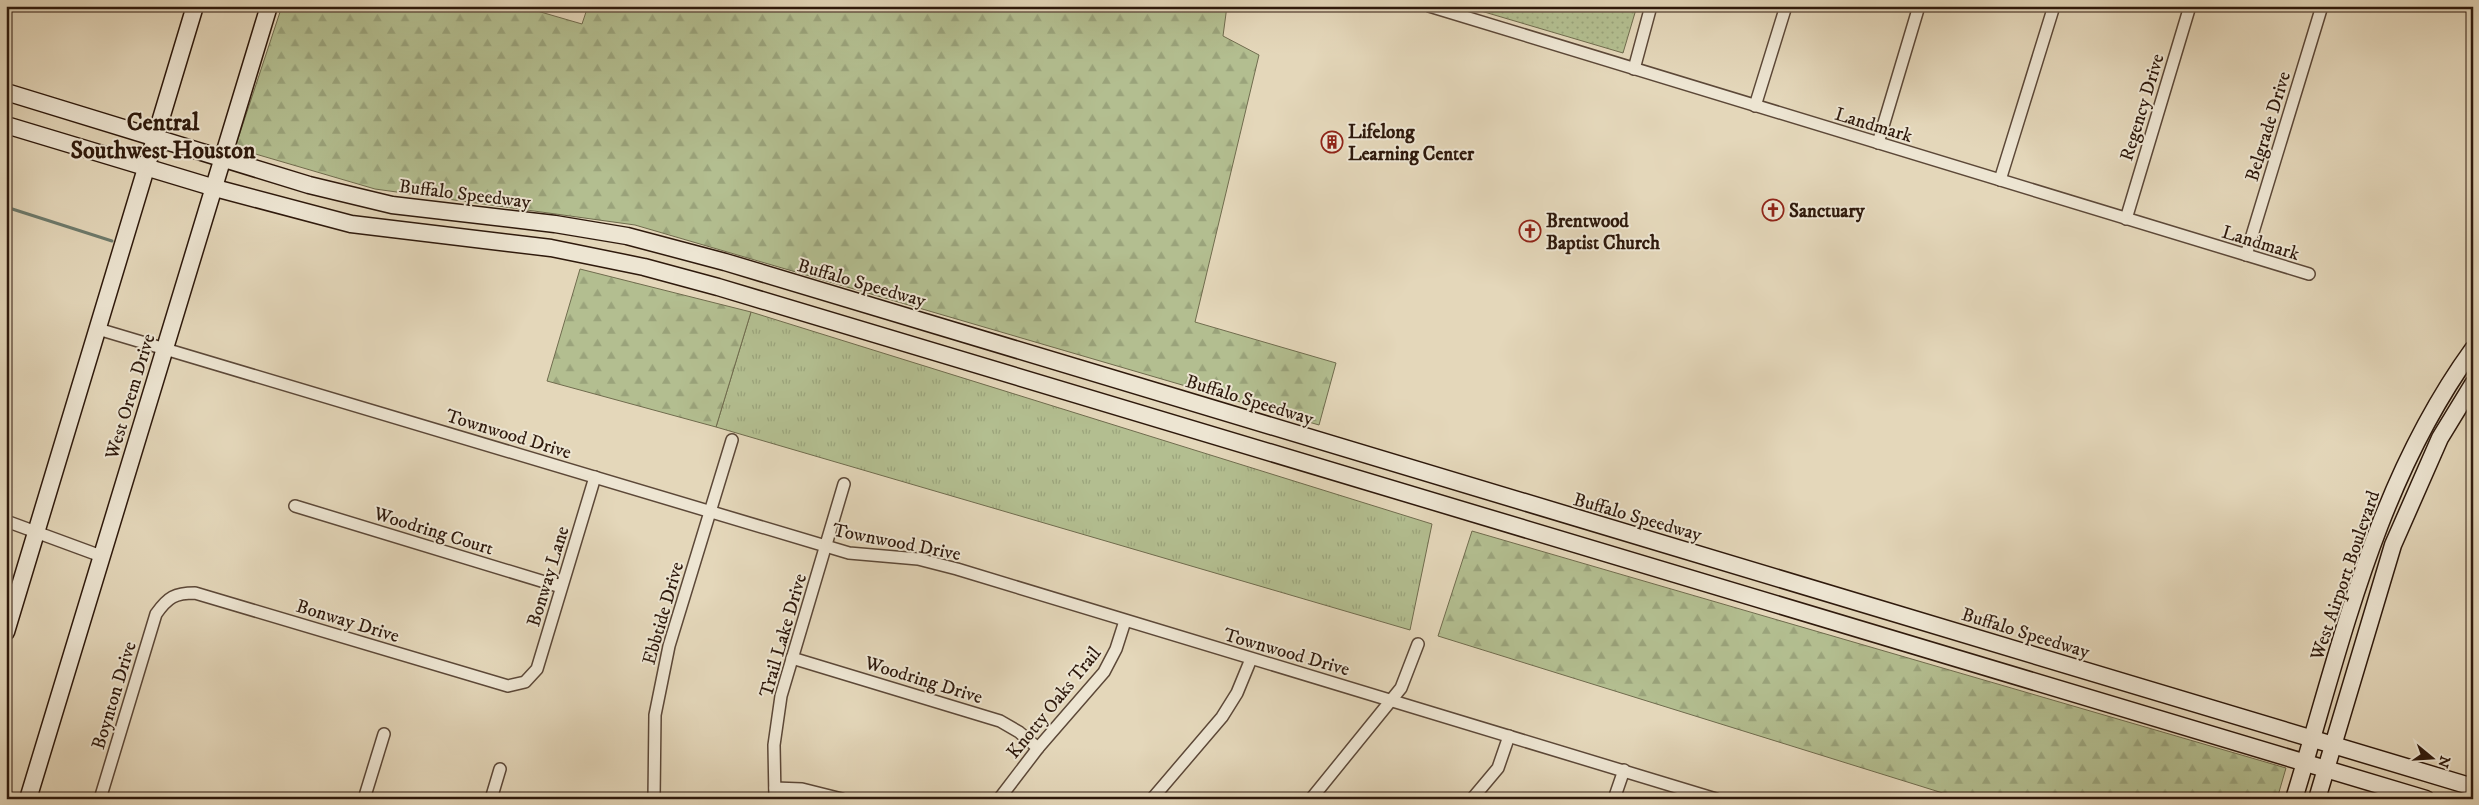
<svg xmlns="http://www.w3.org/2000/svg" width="2479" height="805" font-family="'IM FELL DW Pica',serif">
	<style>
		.grass { fill: url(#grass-tufts); stroke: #706c4e }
		.forest { fill: url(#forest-firs); stroke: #706c4e }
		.park { fill: url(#park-dots); stroke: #706c4e }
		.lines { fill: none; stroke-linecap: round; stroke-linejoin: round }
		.stream { stroke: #6c7a6c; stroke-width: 3 }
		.street-casing { stroke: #5c4838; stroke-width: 14 }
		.secondary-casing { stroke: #2e190c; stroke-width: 19 }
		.street { stroke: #ede5d2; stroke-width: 11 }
		.secondary { stroke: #ede5d2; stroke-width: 16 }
		.labels { text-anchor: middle; stroke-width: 4; stroke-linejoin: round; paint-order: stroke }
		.street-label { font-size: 19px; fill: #2e190c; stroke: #ede5d2 }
		.poi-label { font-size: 19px; font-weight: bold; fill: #2e190c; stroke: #ede5d2; text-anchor: start }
		.district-label { font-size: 24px; font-weight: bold; fill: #2e190c; stroke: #ede5d2 }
	</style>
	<defs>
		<pattern id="grass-tufts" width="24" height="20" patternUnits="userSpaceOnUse" patternTransform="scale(1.25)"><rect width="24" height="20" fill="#b3be90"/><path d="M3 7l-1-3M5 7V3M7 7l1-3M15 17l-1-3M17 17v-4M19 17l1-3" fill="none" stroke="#9aa37b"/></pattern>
		<pattern id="forest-firs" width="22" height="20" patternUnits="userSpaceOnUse" patternTransform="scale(1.25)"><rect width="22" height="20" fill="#b3be90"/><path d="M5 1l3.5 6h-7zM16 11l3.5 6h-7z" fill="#9aa37b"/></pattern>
		<pattern id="park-dots" width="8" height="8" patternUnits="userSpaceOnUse" patternTransform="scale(1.25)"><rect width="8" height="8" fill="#b3be90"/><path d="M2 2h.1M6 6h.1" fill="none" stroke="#9aa37b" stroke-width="1.8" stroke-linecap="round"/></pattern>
	</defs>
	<rect width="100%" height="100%" fill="#e4d7ba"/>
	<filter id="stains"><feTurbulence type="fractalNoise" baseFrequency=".004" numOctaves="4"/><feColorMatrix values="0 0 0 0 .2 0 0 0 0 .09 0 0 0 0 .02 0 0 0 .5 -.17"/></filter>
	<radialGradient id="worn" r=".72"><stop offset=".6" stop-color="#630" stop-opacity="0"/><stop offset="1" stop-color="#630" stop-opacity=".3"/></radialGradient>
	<!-- grass -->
	<polygon class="grass" points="751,312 1432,524 1410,630 716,427"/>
	<!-- forest -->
	<g class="forest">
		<polygon points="282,6 520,6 582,24 588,6 1227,6 1223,36 1259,55 1195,322 1336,363 1319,425 635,225 375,189 235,148"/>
		<polygon points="580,269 751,312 716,427 547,381"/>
		<polygon points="1472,531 2286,768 2277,799 1962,799 1438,636"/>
	</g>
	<!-- park -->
	<polygon class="park" points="1464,6 1637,6 1623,53"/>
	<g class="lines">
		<!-- stream -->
		<polyline class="stream" points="6,207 112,241"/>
		<!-- street casing -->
		<g class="street-casing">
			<g id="street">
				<polyline points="1429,6 2309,274"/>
				<polyline points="1634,69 1651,6"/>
				<polyline points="1755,106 1786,6"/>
				<polyline points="1878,143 1919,6"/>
				<polyline points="2000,180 2054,6"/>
				<polyline points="2126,219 2190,6"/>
				<polyline points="2246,255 2322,6"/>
				<polyline points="98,329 849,553 918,559 957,569 1716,799"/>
				<polyline points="295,506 561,587"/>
				<polyline points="6,521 101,556"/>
				<polyline points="792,658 1000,721 1019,732 1038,748"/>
				<polyline points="775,788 802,789 842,799"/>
				<path d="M 100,799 L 156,614 C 168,597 175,593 195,593 L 508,686 L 525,682 L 537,669 L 595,477"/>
				<polyline points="364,799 384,734"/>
				<polyline points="491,799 500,769"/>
				<polyline points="654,799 655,715 669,646 732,440"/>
				<polyline points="775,799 774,745 781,696 844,484"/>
				<polyline points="999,799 1038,748 1104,672 1116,649 1125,621"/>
				<polyline points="1152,799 1222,717 1237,693 1251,659"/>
				<polyline points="1311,799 1401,688 1418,644"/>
				<polyline points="1472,799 1498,768 1509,736"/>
				<polyline points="1614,799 1624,770"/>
			</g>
		</g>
		<!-- secondary casing -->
		<g class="secondary-casing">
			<g id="secondary">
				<polyline points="6,92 309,185 392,205 555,224 627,236 725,262 2473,787"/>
				<polyline points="6,125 215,188 351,224 551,248 644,267 718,287 2426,799"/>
				<polyline points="6,632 195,6"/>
				<polyline points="28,799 269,6"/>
				<path d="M 2294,799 C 2342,643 2375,484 2473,349"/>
				<polyline points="2317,799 2393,545 2440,438 2473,384"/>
			</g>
		</g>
		<!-- street -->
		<use href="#street" class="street"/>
		<!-- secondary -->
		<use href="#secondary" class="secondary"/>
	</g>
	<!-- icons -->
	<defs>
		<g id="building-ring" transform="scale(1.125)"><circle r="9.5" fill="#ede5d2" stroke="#8f2418" stroke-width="1.5"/><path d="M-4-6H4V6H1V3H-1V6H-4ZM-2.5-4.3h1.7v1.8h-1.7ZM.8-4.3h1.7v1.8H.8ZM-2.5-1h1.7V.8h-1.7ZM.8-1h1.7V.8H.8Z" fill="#8f2418"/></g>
		<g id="church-ring" transform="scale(1.125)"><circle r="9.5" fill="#ede5d2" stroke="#8f2418" stroke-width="1.5"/><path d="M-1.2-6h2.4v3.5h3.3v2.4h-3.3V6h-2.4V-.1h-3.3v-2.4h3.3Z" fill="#8f2418"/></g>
	</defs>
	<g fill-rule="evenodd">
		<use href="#building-ring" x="1332" y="142"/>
		<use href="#church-ring" x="1773" y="210"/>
		<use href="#church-ring" x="1530" y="231"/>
	</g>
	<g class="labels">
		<!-- street labels -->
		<g class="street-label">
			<text transform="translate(2141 107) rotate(-73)" y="7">Regency Drive</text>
			<text transform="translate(1874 124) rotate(17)" y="7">Landmark</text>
			<text transform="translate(2267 126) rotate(-73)" y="7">Belgrade Drive</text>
			<text transform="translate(465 193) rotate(7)" y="7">Buffalo Speedway</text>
			<text transform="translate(2261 242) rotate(17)" y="7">Landmark</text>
			<text transform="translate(862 282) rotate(16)" y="7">Buffalo Speedway</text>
			<text transform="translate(129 396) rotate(-73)" y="7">West Orem Drive</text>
			<text transform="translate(1250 399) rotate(17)" y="7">Buffalo Speedway</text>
			<text transform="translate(509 433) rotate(17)" y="7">Townwood Drive</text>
			<text transform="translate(1638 516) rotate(16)" y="7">Buffalo Speedway</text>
			<text transform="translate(434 530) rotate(17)" y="7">Woodring Court</text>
			<text transform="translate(897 541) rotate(11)" y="7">Townwood Drive</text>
			<text transform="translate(2344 575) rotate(-71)" y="7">West Airport Boulevard</text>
			<text transform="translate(547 576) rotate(-73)" y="7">Bonway Lane</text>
			<text transform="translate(662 613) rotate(-74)" y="7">Ebbtide Drive</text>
			<text transform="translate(348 620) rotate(17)" y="7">Bonway Drive</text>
			<text transform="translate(2026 632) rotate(17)" y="7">Buffalo Speedway</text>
			<text transform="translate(782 635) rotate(-74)" y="7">Trail Lake Drive</text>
			<text transform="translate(1287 651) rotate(16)" y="7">Townwood Drive</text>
			<text transform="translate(924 679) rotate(17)" y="7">Woodring Drive</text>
			<text transform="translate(113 695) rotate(-73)" y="7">Boynton Drive</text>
			<text transform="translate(1053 702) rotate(-51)" y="7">Knotty Oaks Trail</text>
		</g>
		<!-- poi labels -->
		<g class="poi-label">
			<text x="1348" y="138">Lifelong<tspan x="1348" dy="22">Learning Center</tspan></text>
			<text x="1789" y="217">Sanctuary</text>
			<text x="1546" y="227">Brentwood<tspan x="1546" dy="22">Baptist Church</tspan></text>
		</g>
		<!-- district labels -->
		<g class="district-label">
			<text x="163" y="130">Central<tspan x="163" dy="28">Southwest Houston</tspan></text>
		</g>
	</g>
	<!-- margin -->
	<rect width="2479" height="805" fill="none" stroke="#e4d7ba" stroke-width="25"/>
	<rect x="8" y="8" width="2464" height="790" fill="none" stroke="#2e190c" stroke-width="2.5"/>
	<rect x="12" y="12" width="2454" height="780" fill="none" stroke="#2e190c"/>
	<!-- north arrow -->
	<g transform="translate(2432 758) rotate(108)" stroke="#ede5d2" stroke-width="4" paint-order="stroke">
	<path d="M0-4L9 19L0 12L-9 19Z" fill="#2e190c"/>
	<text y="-8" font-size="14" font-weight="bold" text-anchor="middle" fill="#2e190c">N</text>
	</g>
	<rect width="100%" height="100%" filter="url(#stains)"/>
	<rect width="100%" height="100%" fill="url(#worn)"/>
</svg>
